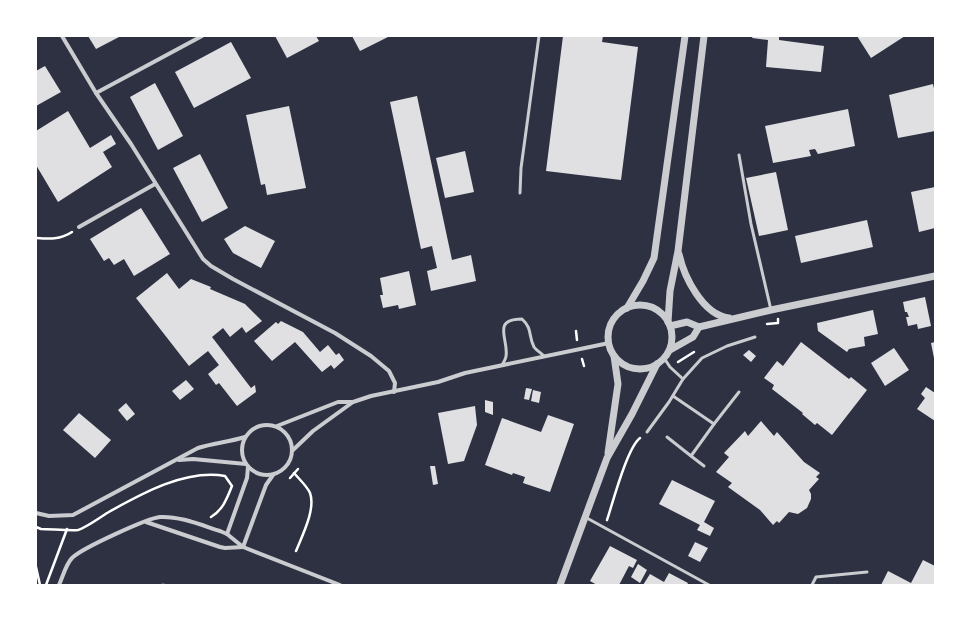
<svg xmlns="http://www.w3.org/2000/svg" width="971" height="621" font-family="'Asap Condensed',sans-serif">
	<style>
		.building { fill: #e0e0e3 }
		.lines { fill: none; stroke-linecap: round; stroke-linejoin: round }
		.path { stroke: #fff; stroke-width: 2.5 }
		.service { stroke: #caccd0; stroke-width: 3 }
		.minor { stroke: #caccd0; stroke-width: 4 }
		.tertiary { stroke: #caccd0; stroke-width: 7 }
	</style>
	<rect width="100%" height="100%" fill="#2d3142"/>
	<!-- building -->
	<g class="building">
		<polygon points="88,36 121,36 96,49"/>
		<polygon points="275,36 316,36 319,41 287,58"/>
		<polygon points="352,36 390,36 360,51"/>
		<polygon points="563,36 603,36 602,42 638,47 621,180 546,171"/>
		<polygon points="753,36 779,36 779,40 824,46 821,72 766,67 768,40 752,38"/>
		<polygon points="857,36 905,36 871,58"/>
		<polygon points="231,42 251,78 194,108 175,72"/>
		<polygon points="45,66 61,92 36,106 36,71"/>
		<polygon points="155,83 183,136 158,150 130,97"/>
		<polygon points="933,84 935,93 935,131 898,138 889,95"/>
		<polygon points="417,96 452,260 471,255 476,281 431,291 427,271 437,268 432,246 421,249 390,102"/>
		<polygon points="289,106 306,188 267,195 265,184 261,185 246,115"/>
		<polygon points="848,109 855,146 818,154 815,149 809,150 811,156 773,163 765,126"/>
		<polygon points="68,111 90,148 111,135 116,144 103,152 112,167 58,202 36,165 36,131"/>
		<polygon points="465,151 474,192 445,198 436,158"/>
		<polygon points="200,154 228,208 202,222 173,168"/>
		<polygon points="776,172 788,230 759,236 746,178"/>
		<polygon points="935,187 935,228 919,232 911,192"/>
		<polygon points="141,208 170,254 134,276 124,259 114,265 109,258 104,261 90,239"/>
		<polygon points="867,220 873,247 801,263 795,236"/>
		<polygon points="245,226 275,241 261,268 233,253 224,239"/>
		<polygon points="409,271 416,305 399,309 398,305 383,308 380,295 383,295 380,278"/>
		<polygon points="167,273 179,289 191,279 211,287 210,289 245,304 262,321 246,333 242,327 230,337 223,328 212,337 251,388 255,385 256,392 237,406 219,383 216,385 208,374 219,365 208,351 189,366 136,298"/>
		<polygon points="925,297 931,326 918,329 917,324 908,326 906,317 909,317 907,312 905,312 903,302"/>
		<polygon points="873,310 878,334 864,337 865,346 849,349 847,352 818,331 817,323"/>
		<polygon points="281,321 303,332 320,352 328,345 336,355 339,353 344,360 334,369 331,365 322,372 295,342 272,361 254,341 276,322 278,324"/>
		<polygon points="801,342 849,379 851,377 867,390 832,435 817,423 815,425 802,414 803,413 772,389 774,385 764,378 777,361 783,366"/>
		<polygon points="935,342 935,358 934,358 931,343"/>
		<polygon points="894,348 909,370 885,386 871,363"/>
		<polygon points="749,350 756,356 751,362 743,355"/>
		<polygon points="186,380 194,389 180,400 172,391"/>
		<polygon points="926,387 935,393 935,421 917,409 925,398 921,394"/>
		<polygon points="526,388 532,389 529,400 524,399"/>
		<polygon points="533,390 541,392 539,403 531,401"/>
		<polygon points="485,400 493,402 493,415 485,412"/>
		<polygon points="126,403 135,414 127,421 118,410"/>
		<polygon points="475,406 477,425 464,461 448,464 438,413"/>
		<polygon points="79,413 111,440 95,458 63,430"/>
		<polygon points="548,415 574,424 550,492 523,483 525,477 513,473 512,475 485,465 502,418 541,432"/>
		<polygon points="761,421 774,436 777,432 804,462 820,473 816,477 819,479 809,490 811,494 811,499 807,508 798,514 789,512 779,523 777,521 773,525 760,510 728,487 732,483 716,472 729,457 724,453 745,431 748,436"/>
		<polygon points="430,466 435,466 438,484 433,485"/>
		<polygon points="672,480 715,501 704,522 714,528 710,536 697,530 700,525 659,504"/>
		<polygon points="695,542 708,548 700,562 688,556"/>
		<polygon points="610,546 637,560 633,568 629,566 619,585 597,585 590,581"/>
		<polygon points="923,560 935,566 935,585 881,585 888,571 911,583"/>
		<polygon points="638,564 647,570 640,583 631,577"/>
		<polygon points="669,573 688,583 687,585 643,585 650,574 664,582"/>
	</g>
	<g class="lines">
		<!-- path -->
		<g class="path">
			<path d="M 36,238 C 49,239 60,240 72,232"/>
			<polyline points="767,324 778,323 778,319"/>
			<polyline points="576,331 577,340"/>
			<polyline points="582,359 584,366"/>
			<polyline points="678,362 694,352"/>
			<path d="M 294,473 C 299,479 307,486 310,493 C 316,509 302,536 296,551"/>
			<polyline points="290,478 298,469"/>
			<path d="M 607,520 C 613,502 627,448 640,438"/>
			<path d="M 36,527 L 41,529 C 50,529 71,531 78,530 C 85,528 101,517 107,513 C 141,494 185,469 225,476 L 232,486 C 227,498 223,510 211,517"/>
			<polyline points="36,567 40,585"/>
			<polyline points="46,585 67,529"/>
			<polyline points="162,585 164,585"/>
		</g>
		<!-- service -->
		<g class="service">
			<polyline points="739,155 751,224 771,310"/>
			<polyline points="520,193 521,168 539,36"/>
			<polyline points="664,358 670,367 683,379"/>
			<path d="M 502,365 C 503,363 506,359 506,356 C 509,340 491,319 522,319 C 533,329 528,336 534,347 C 536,350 541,353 544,356"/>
			<polyline points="714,424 739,392"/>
			<polyline points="647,432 669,402 683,379 702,358 727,346 755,337"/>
			<polyline points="667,437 691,456 714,424 673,396"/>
			<polyline points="691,456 704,466"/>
			<polyline points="585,517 709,585"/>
			<polyline points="812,585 816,577 867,572"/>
		</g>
		<!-- minor -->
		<g class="minor">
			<polyline points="62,36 96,93 131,144 203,259 211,266 233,279 335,333 371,356 389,371 395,383 394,392"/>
			<polyline points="96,93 202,36"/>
			<polyline points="79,227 155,184"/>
			<circle cx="267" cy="450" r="25"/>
			<polyline points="277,426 338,402 352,402"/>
			<polyline points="293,450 313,431 353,402 371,396 438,382 465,373 609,343"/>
			<polyline points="179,460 193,459 246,464"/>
			<path d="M 36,513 L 49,516 L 73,515 L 198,448 C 214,443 229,442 245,437"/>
			<polyline points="146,522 220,547 225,548 243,547"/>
			<polyline points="227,534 247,478 248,467"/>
			<polyline points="243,547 266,485 273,475"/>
			<path d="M 59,585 C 63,576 66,564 72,558 C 82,548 148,518 160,517 C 180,516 201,525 220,531 L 227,534 L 243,547 L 340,585"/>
		</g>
		<!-- tertiary -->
		<g class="tertiary">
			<path d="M 679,254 C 684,277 703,315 729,318"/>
			<circle cx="640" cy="337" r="32"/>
			<polyline points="627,308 643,281 654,258 685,36"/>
			<polyline points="668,322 670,291 678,251 704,36"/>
			<polyline points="670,326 687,322 699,327 771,310 935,276"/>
			<polyline points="670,350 693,337 699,327"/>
			<polyline points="608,453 618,384 614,356"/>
			<polyline points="560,585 607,458 632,414 657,364"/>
		</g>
	</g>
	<!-- border -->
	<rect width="971" height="621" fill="none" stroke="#ffffff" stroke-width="74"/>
</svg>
